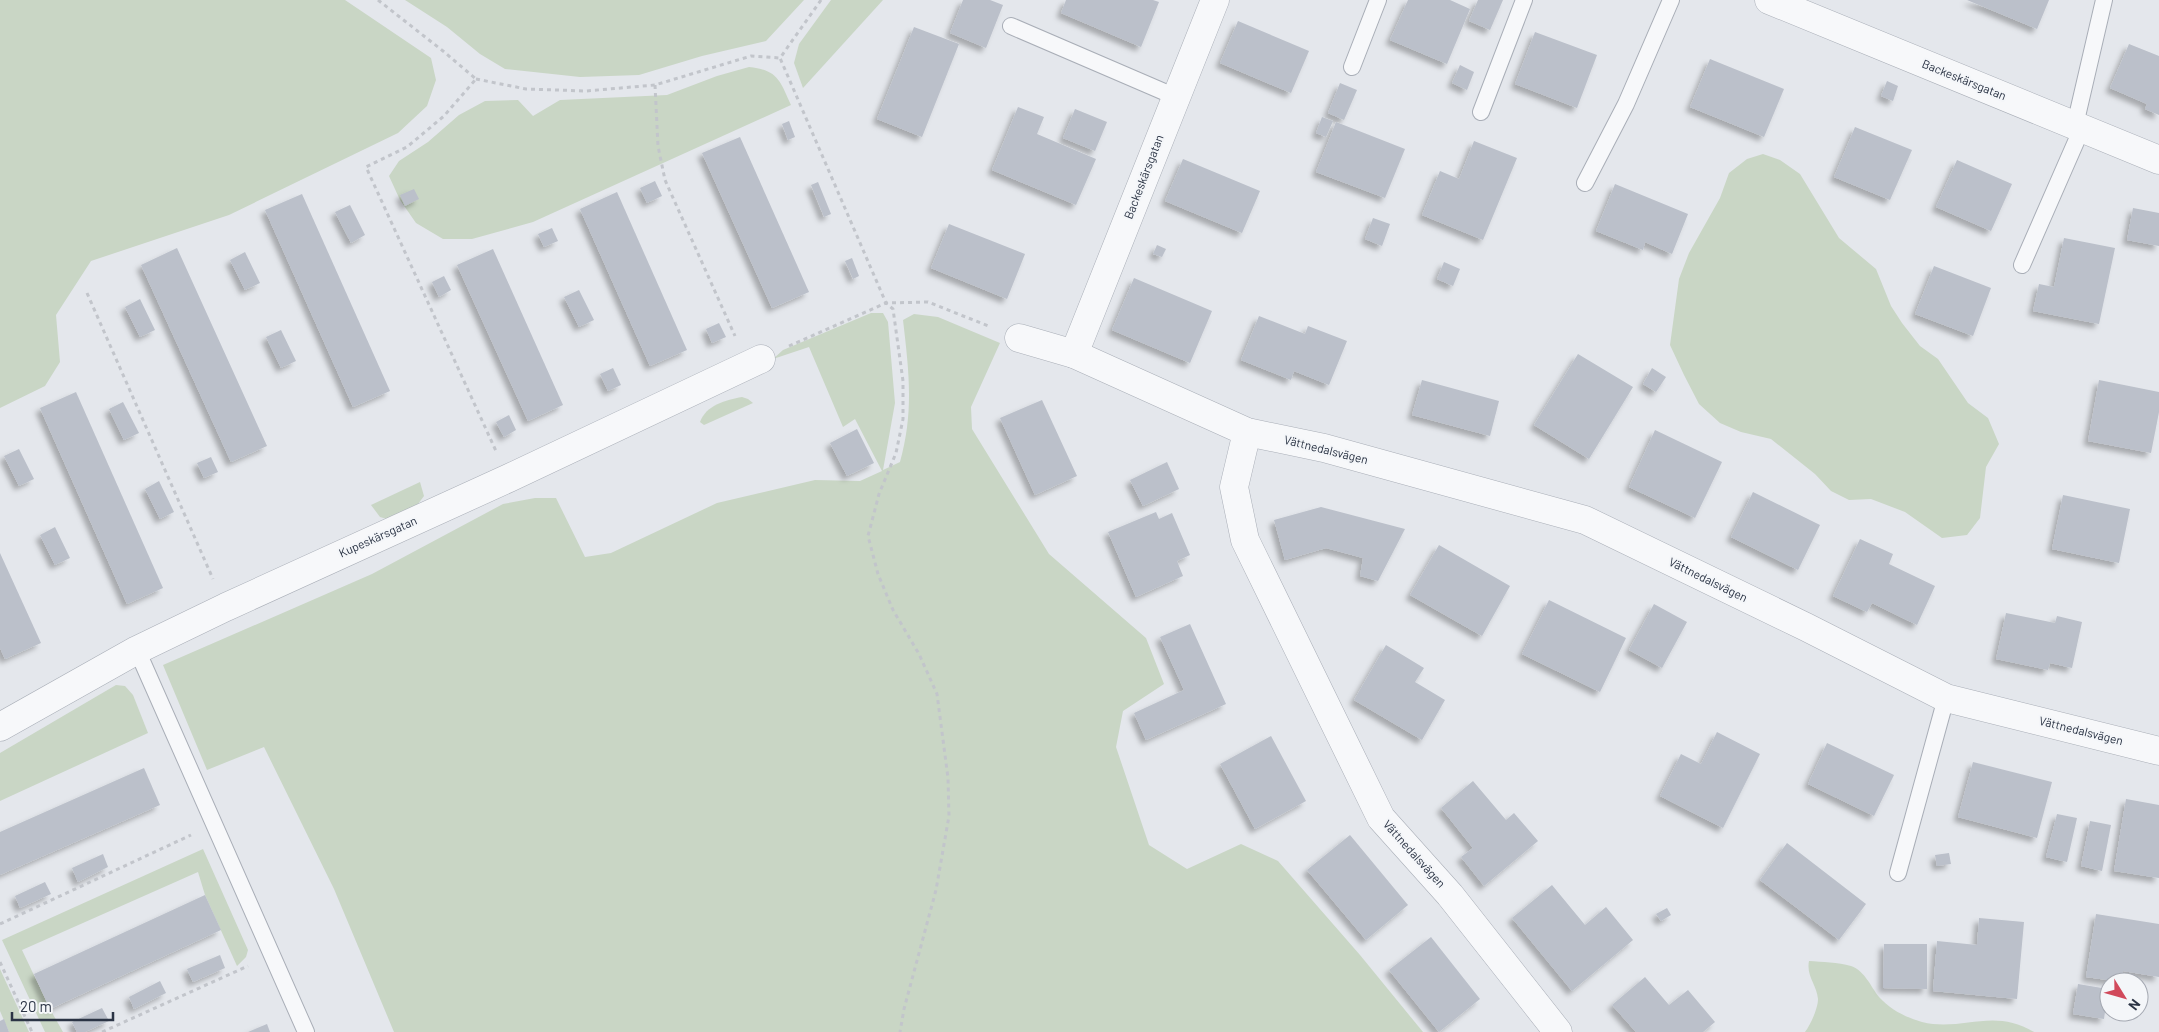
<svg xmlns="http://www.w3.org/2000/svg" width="2159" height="1032" font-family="Barlow,sans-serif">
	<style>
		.green { fill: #c9d6c5 }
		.building { fill: #bbc0ca; filter: url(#shadow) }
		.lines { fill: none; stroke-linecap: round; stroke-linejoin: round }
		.service-casing { stroke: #a9aeb7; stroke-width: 18 }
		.minor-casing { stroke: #a9aeb7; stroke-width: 29 }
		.path { stroke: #c2c5cb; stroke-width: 3; stroke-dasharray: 4 4; stroke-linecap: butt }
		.service { stroke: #f7f8fa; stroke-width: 16 }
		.minor { stroke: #f7f8fa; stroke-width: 28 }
		.labels { text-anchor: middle; stroke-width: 4; stroke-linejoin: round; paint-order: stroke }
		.street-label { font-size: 12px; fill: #2b3445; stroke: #f4f6f9 }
	</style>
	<defs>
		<filter id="shadow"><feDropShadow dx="-4.5" dy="4.5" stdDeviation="2.5" flood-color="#0004"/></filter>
	</defs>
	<rect width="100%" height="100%" fill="#e4e7ec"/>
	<!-- green -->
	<g class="green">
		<polygon points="0,0 345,0 431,58 436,80 427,106 398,133 229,215 91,261 56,315 60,362 45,386 0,408"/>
		<polygon points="405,0 804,0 766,41 702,56 639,75 580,77 505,69 480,54 447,27"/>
		<polygon points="831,0 883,0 803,88 794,63 799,44"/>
		<path d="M 749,67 C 778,70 780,81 791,105 L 533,222 L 472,239 L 443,239 L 416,223 L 400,200 L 389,176 L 399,161 L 428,142 L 459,115 L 485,101 L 518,100 L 533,116 L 560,100 L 667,95 L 717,76 Z"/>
		<polygon points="1763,154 1780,160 1800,174 1839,238 1876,269 1891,306 1902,323 1920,346 1938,359 1968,403 1988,418 1999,444 1986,467 1980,518 1967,535 1942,538 1905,512 1871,499 1849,500 1831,491 1815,474 1771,439 1741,432 1720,423 1699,404 1684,375 1670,345 1679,279 1689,253 1720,198 1729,173 1747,159"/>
		<path d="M 871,313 L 883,313 L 888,322 L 895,403 L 883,470 L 900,462 C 914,411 909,372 903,320 L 914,314 L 938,317 L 1000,343 L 971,407 L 972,429 L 1049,554 L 1146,638 L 1164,684 L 1123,711 L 1116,747 L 1149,845 L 1187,869 L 1241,844 L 1278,861 L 1360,955 L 1423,1032 L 394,1032 L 334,889 L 264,747 L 207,770 L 163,665 L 372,574 L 503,504 L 535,498 L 556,498 L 585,557 L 611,553 L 717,503 L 815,480 L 860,481 L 882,471 L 855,419 L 843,427 L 809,347 L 773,359 L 783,350 Z"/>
		<path d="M 742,397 L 748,399 L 753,403 L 704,425 L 700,422 C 706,405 726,400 742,397 Z"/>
		<polygon points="420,482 424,496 415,508 387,519 380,517 371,505"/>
		<polygon points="116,685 125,686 133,695 148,733 0,801 0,753"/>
		<polygon points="203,849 248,950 246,957 237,966 205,895 198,872 22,950 50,1009 63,1032 45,1032 2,940"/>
		<path d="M 1809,961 C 1822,962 1838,962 1851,966 C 1865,971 1871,987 1879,997 C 1891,1010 1905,1017 1922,1022 C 1962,1032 1993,1007 2034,1032 L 1805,1032 C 1811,1024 1818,1008 1818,999 C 1817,985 1806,976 1809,961 Z"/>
		<polygon points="0,970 0,969 29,1032 9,1032 0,1011"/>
	</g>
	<!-- building -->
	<g class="building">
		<polygon points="963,0 990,0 1003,5 986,48 950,33"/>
		<polygon points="1066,0 1153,0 1159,2 1141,47 1061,13"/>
		<polygon points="1408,0 1450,0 1470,9 1447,64 1390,40"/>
		<polygon points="1478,0 1503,0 1490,30 1469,21"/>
		<polygon points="1967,0 2049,0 2037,29"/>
		<polygon points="1238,21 1309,51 1291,93 1220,63"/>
		<polygon points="914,27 959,44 922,137 877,119"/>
		<polygon points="1535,32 1597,55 1577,108 1515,84"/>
		<polygon points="2129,44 2159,56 2159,115 2145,109 2147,104 2110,88"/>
		<polygon points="1710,59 1784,89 1764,137 1690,107"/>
		<polygon points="1460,65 1474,72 1467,90 1452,83"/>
		<polygon points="1887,81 1898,86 1893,101 1881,96"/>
		<polygon points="1340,83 1357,90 1344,120 1328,113"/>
		<polygon points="1018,107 1044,117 1037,134 1096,159 1076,205 992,170"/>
		<polygon points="1075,109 1107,122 1095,151 1063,138"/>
		<polygon points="1322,117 1333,121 1326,137 1316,133"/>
		<polygon points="789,121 795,137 788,140 782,124"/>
		<polygon points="1336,122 1405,149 1385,198 1316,172"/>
		<polygon points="1855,127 1912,150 1890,200 1834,177"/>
		<polygon points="740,137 809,292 772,308 702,153"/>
		<polygon points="1474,141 1517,158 1483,240 1422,215 1440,171 1459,179"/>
		<polygon points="1183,159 1260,191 1242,233 1165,201"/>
		<polygon points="1957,160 2012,184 1991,231 1936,207"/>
		<polygon points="655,181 662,196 647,203 640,188"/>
		<polygon points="818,182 831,214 824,217 811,185"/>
		<polygon points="1615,184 1688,214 1672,254 1645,242 1643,250 1596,231"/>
		<polygon points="414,189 419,199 405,206 400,195"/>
		<polygon points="617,192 687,350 650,366 580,209"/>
		<polygon points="302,194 390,391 353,407 265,210"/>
		<polygon points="350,205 365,235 351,243 335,212"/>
		<polygon points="2133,208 2159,213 2159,246 2127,240"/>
		<polygon points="1373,218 1390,224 1382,246 1365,239"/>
		<polygon points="949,224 1025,254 1007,299 931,268"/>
		<polygon points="552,228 558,241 544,247 538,234"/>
		<polygon points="2064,238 2115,248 2099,324 2033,311 2039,284 2054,287"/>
		<polygon points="1157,245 1166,249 1162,257 1153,254"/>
		<polygon points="177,248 267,446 231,462 141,265"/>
		<polygon points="493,249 563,405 528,421 457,265"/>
		<polygon points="245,252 260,283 245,290 230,260"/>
		<polygon points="852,258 859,276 853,279 845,261"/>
		<polygon points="1444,262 1460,269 1453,286 1437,279"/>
		<polygon points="1934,266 1991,288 1973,336 1915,314"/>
		<polygon points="444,276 451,290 439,297 432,282"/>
		<polygon points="1134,278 1212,311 1190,363 1112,330"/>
		<polygon points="579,290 594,320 579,327 564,297"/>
		<polygon points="140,299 155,330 140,337 125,307"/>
		<polygon points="1259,316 1305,334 1308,326 1347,341 1329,385 1294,371 1291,380 1241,360"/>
		<polygon points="719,323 726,337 712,343 706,329"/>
		<polygon points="281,330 296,361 281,368 266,337"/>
		<polygon points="1578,354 1633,387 1589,459 1534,425"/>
		<polygon points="613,368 621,385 608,391 600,374"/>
		<polygon points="1652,368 1666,377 1656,392 1643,384"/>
		<polygon points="1422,380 1499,401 1490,436 1412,415"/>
		<polygon points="2099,380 2159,392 2159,412 2151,453 2088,441"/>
		<polygon points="76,392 163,588 127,604 40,408"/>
		<polygon points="1042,400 1077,476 1035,495 1000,418"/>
		<polygon points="123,402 139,433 124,440 109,409"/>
		<polygon points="509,415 516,430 504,437 496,422"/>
		<polygon points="857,429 874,463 847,476 830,443"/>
		<polygon points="1655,430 1722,462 1695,518 1629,487"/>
		<polygon points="19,449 34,479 19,486 4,456"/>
		<polygon points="211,457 218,472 204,478 197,463"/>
		<polygon points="1167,462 1179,489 1143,506 1130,480"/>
		<polygon points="159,481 174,512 160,519 145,489"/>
		<polygon points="1753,492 1820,525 1798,570 1731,537"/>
		<polygon points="2063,495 2130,509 2119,563 2052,549"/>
		<polygon points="1321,507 1405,529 1378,581 1360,576 1363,558 1326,548 1285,560 1274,520"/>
		<polygon points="1156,512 1159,519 1172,513 1190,555 1177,561 1183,576 1136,597 1108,532"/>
		<polygon points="55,527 70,558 55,565 40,535"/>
		<polygon points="1860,539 1893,554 1889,564 1935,586 1917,625 1872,603 1867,612 1833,596"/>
		<polygon points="1439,545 1510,586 1482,636 1410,595"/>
		<polygon points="0,553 41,643 5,659 0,648"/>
		<polygon points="1549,600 1626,638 1600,692 1522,654"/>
		<polygon points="1654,604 1687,622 1662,668 1629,650"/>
		<polygon points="2006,613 2055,623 2057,616 2082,622 2072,668 2050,663 2048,670 1996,659"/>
		<polygon points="1190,624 1226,704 1146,740 1134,713 1184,690 1160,637"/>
		<polygon points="1386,645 1424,668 1415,682 1445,700 1422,740 1354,700"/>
		<polygon points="1717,732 1760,754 1723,828 1660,796 1681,754 1701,764"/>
		<polygon points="1271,736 1306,801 1255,829 1220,764"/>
		<polygon points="1827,743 1894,775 1874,816 1808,784"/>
		<polygon points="1973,762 2052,782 2037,838 1958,817"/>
		<polygon points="144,768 160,805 0,875 0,832"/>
		<polygon points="1473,781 1506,820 1514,813 1538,841 1484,886 1461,857 1473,848 1441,808"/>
		<polygon points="2126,799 2159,805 2159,878 2114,871"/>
		<polygon points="2057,814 2077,818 2067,862 2046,857"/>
		<polygon points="2090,821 2111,825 2102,871 2081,866"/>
		<polygon points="1350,835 1408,905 1366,940 1307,870"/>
		<polygon points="1787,843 1866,904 1839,940 1760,880"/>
		<polygon points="1949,853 1951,864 1937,866 1935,855"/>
		<polygon points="103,854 108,867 78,882 72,868"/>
		<polygon points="45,882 51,894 20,908 15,896"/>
		<polygon points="1552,885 1585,925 1606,907 1633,940 1572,991 1512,918"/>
		<polygon points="205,895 221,930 50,1009 34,974"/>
		<polygon points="1667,908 1671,915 1661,921 1656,914"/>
		<polygon points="2096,914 2159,924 2159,977 2123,971 2121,982 2086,977"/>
		<polygon points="1979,918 2024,922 2017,999 1933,991 1937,941 1977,945"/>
		<polygon points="1431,937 1480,999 1439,1032 1389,970"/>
		<polygon points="1884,944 1927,944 1927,989 1883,988"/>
		<polygon points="220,955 225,968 193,982 187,969"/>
		<polygon points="1645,977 1669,1005 1688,990 1715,1022 1703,1032 1636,1032 1612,1005"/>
		<polygon points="160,981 166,993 134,1009 129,997"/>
		<polygon points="2078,984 2108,989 2104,1019 2073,1014"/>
		<polygon points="102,1008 109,1021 85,1032 77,1032 72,1022"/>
		<polygon points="4,1019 9,1032 0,1032 0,1021"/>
		<polygon points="267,1024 270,1032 248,1032"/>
	</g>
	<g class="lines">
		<!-- service casing -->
		<g class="service-casing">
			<g id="service">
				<polyline points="1011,26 1176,97"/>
				<polyline points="1352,67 1378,0"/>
				<polyline points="1481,112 1524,0"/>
				<polyline points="2075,125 2104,0"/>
				<polyline points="1585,183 1626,104 1671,0"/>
				<polyline points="2022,265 2082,128"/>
				<polyline points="137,650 306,1032"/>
				<polyline points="1898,873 1946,698"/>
			</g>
		</g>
		<!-- minor casing -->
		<g class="minor-casing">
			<g id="minor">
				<polyline points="1769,0 2159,160"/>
				<polyline points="1019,338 1074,354 1247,432 1324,448 1585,520 1806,627 1946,698 2159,751"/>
				<polyline points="1074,354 1215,0"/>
				<polyline points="1247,432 1234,487 1245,540 1381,818 1450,895 1558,1032"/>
				<polyline points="0,727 137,650 226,607 509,478 761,359"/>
			</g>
		</g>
		<!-- path -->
		<g class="path">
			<polyline points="378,0 443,51 476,79 444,116 407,147 366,167 496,451"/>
			<polyline points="821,0 780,58 886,303 928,302 991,327"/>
			<polyline points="476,79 526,89 586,91 655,85 751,56 780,58"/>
			<polyline points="655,85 658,146 665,180 735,336"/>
			<polyline points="87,293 213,579"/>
			<polyline points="789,346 886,303 893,309 903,381 903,419 896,453 879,494 868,536 878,574 893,610 919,654 937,694 948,778 949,816 936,890 904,1009 900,1032"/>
			<polyline points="0,924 191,835"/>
			<polyline points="0,962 32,1032"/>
			<polyline points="102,1032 248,966"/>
		</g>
		<!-- service -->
		<use href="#service" class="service"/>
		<!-- minor -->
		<use href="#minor" class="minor"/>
	</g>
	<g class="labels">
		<!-- street labels -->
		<g class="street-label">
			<text transform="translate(1964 80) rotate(22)" y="4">Backeskärsgatan</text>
			<text transform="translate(1144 177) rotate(-69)" y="4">Backeskärsgatan</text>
			<text transform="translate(1326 450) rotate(14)" y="4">Vättnedalsvägen</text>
			<text transform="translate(378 537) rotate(-24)" y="4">Kupeskärsgatan</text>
			<text transform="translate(1708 580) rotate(26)" y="4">Vättnedalsvägen</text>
			<text transform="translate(2081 731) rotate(14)" y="4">Vättnedalsvägen</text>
			<text transform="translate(1414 854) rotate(48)" y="4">Vättnedalsvägen</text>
		</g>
	</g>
	<!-- north arrow -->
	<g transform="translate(2124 997) rotate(127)"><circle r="24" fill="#f4f6f9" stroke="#a4a8b1"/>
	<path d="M0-4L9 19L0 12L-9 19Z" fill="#d1495b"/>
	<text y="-8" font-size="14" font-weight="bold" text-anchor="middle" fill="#2b3445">N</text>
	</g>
	<!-- scale -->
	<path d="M12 1012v8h101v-8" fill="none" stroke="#2b3445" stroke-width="2.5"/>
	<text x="20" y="1012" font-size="15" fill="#2b3445" stroke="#f4f6f9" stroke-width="4" paint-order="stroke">20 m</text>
</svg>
